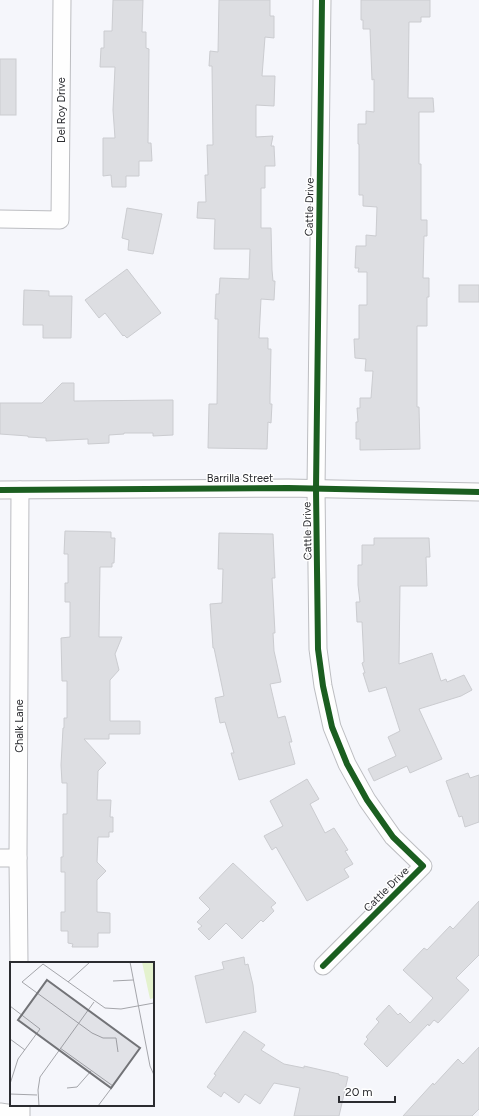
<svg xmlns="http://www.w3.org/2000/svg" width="479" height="1116" font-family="Figtree,sans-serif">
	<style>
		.building { fill: #dddee2; stroke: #cbccd0 }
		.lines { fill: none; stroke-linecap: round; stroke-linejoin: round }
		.minor-casing { stroke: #bcbdc1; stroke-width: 19 }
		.minor { stroke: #fefefe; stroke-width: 17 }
		.cycleway-casing { stroke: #fff; stroke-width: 8 }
		.cycleway { stroke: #1b5e20; stroke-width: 6 }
		.labels { text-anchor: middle; stroke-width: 3; stroke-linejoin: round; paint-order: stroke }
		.street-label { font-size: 11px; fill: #2b2c30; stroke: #fff }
		.inset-road { fill: none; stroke: #a4a5aa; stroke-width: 1 }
		.view { fill: #727377; fill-opacity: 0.15; stroke: #727377; stroke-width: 2 }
		.inset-edge { fill: none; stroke: #2b2c30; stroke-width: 2 }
	</style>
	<rect width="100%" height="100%" fill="#f5f6fb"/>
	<!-- building -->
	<g class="building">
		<polygon points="113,0 143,0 142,32 146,32 146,48 149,49 148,143 151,143 152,161 139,161 139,176 126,176 126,187 112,187 111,175 103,176 103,138 115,138 113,110 115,67 100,67 101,48 104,48 104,31 112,31"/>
		<polygon points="219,0 270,0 270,16 274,16 274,38 265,37 262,76 275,76 274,106 256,105 256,137 273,136 271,146 274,146 275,166 265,166 265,188 261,188 261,228 271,228 272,270 273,281 275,281 274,300 261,299 259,338 268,338 268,349 271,349 270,395 270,404 272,404 271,423 268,422 267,449 208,448 209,404 217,404 218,319 215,319 216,294 219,294 220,278 249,279 250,249 214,249 215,219 197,218 198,202 206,202 205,175 208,175 207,145 213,145 212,66 209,66 210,51 218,52"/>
		<polygon points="361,0 430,0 430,17 421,17 421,22 409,22 408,98 433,98 434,112 419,112 419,164 421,164 421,220 427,220 427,236 424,236 423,278 429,278 429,297 427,297 427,326 417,326 417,407 419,407 420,449 360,450 360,439 356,439 356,422 358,422 357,408 360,408 360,398 371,398 373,371 365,371 366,359 355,358 354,339 359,339 359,305 367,305 367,272 358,272 359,268 355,268 356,246 366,246 366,235 376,236 377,207 363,206 363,195 359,195 359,144 358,144 358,124 366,124 366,111 374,112 374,79 372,80 370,29 363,29 363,20 361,20"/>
		<rect x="0" y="59" width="16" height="56"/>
		<polygon points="127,208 162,214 153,254 128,250 129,240 122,238"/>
		<polygon points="127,269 161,313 127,338 124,335 123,336 105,313 99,318 85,300"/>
		<rect x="459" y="285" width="20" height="17"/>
		<polygon points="24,290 49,291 49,296 72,296 71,338 43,338 43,325 23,325"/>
		<polygon points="62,383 74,383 74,401 173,400 173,435 153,436 153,433 124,433 124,434 109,435 109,443 88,444 88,439 46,441 46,438 28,437 28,436 0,434 0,403 42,403"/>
		<polygon points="65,531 111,532 111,538 115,538 114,563 112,563 112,567 100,567 99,637 122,637 115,654 119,670 110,680 110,721 140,721 140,734 109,734 109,739 84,739 106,763 98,771 97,800 111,800 110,817 113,817 113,832 109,832 109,837 98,837 97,862 106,871 97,880 97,912 110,913 110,933 98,933 98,947 72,947 73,944 68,943 68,931 61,931 61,912 65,912 65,872 61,872 61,857 63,857 63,814 67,814 67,783 62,783 61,765 63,728 64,728 64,718 67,718 67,681 62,681 61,638 70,637 70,602 65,602 65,583 68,583 68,554 64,554"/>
		<polygon points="219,533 273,534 275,578 272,578 275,633 273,633 274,651 281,682 270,684 278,718 285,716 292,742 289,742 295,764 239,780 231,753 234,753 225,722 220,723 215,698 224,696 214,648 213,648 210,604 222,603 223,569 218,569"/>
		<polygon points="374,538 429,538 430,557 426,557 427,586 400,586 399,664 432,653 441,681 446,679 447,682 464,675 472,690 461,696 419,709 442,759 410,773 407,766 374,781 368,769 396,756 388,737 400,731 386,687 369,692 363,673 365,673 362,663 364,662 362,622 357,622 356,602 360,602 358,585 358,565 362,565 362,545 374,545"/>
		<polygon points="468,773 470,778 479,775 479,822 465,827 462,816 459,817 446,781"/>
		<polygon points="307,779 319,799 310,804 325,833 334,828 348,850 345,851 353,864 344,869 349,877 307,901 276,847 272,850 264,836 283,826 270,801"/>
		<polygon points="233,863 276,903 271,907 274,911 263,922 261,920 242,939 226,923 209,940 198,929 202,926 197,922 210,909 199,898"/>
		<polygon points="479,901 479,955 456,978 469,990 438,1023 434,1020 429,1026 428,1024 387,1067 364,1044 368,1039 366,1037 379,1022 376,1019 389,1005 398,1015 400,1013 410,1023 433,998 403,970 424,948 427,950 450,926 453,929"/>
		<polygon points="244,957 245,965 248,964 253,985 256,1012 206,1023 195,976 224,969 222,962"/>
		<polygon points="244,1031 265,1045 261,1050 284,1064 304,1068 304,1066 339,1074 339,1075 348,1077 339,1116 294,1116 300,1088 274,1083 260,1104 245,1094 239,1103 224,1092 221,1097 207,1087 216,1075 214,1074"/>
		<polygon points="479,1047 479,1109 472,1116 403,1116 433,1083 434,1085 458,1059 463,1064"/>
	</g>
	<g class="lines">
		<!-- minor casing -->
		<g class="minor-casing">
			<g id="minor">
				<polyline points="322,0 316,489 318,649 323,686 332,727 347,764 367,800 393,837 423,866 323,966"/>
				<polyline points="0,219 60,220 62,0"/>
				<polyline points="0,490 288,488 479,492"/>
				<polyline points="0,858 18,858"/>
				<polyline points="19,963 18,858 20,490"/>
				<polyline points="0,1112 21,1115 21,1105"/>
			</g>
		</g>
		<!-- minor -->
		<use href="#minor" class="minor"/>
		<!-- cycleway casing -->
		<g class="cycleway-casing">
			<g id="cycleway">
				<polyline points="322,0 316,489 318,649 323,686 332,727 347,764 367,800 393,837 423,866 323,966"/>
				<polyline points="0,490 288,488 479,492"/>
			</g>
		</g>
		<!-- cycleway -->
		<use href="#cycleway" class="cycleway"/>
	</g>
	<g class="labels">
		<!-- street labels -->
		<g class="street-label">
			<text transform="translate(61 110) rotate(-90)" y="4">Del Roy Drive</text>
			<text transform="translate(309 207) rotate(-89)" y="4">Cattle Drive</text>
			<text x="240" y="482">Barrilla Street</text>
			<text transform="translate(307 531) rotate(-91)" y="4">Cattle Drive</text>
			<text transform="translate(19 726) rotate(-90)" y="4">Chalk Lane</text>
			<text transform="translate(386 889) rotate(-45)" y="4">Cattle Drive</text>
		</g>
	</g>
	<!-- overview -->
	<g transform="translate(10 962)">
		<rect width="144" height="144" fill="#f5f6fb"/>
		<path d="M 132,0 L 144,0 L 144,36 L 140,37 Z" fill="#e4f2ce"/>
		<path class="inset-road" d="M 120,0 L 140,104 L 144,113M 103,19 L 123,18M 58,20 L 80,0M 0,44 L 30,67 L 8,97 L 0,122M 0,77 L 15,88M 50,86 L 103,124 L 88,144M 108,90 L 106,76 L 93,76 L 82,71 L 12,20 L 33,2 L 95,46 L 111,47 L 144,41M 57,126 L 67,125 L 81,109M 0,132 L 27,133M 29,144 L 28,128 L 30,115 L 84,40M 48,144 L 66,144"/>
		<path class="view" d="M 37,18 L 130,86 L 101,126 L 8,58 Z"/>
		<rect width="144" height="144" class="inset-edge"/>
	</g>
	<!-- scale -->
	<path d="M339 1096v6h56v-6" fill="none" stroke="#2b2c30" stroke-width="2"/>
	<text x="345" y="1096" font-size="12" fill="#2b2c30" stroke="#ffffff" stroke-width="3" paint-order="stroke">20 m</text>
</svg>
